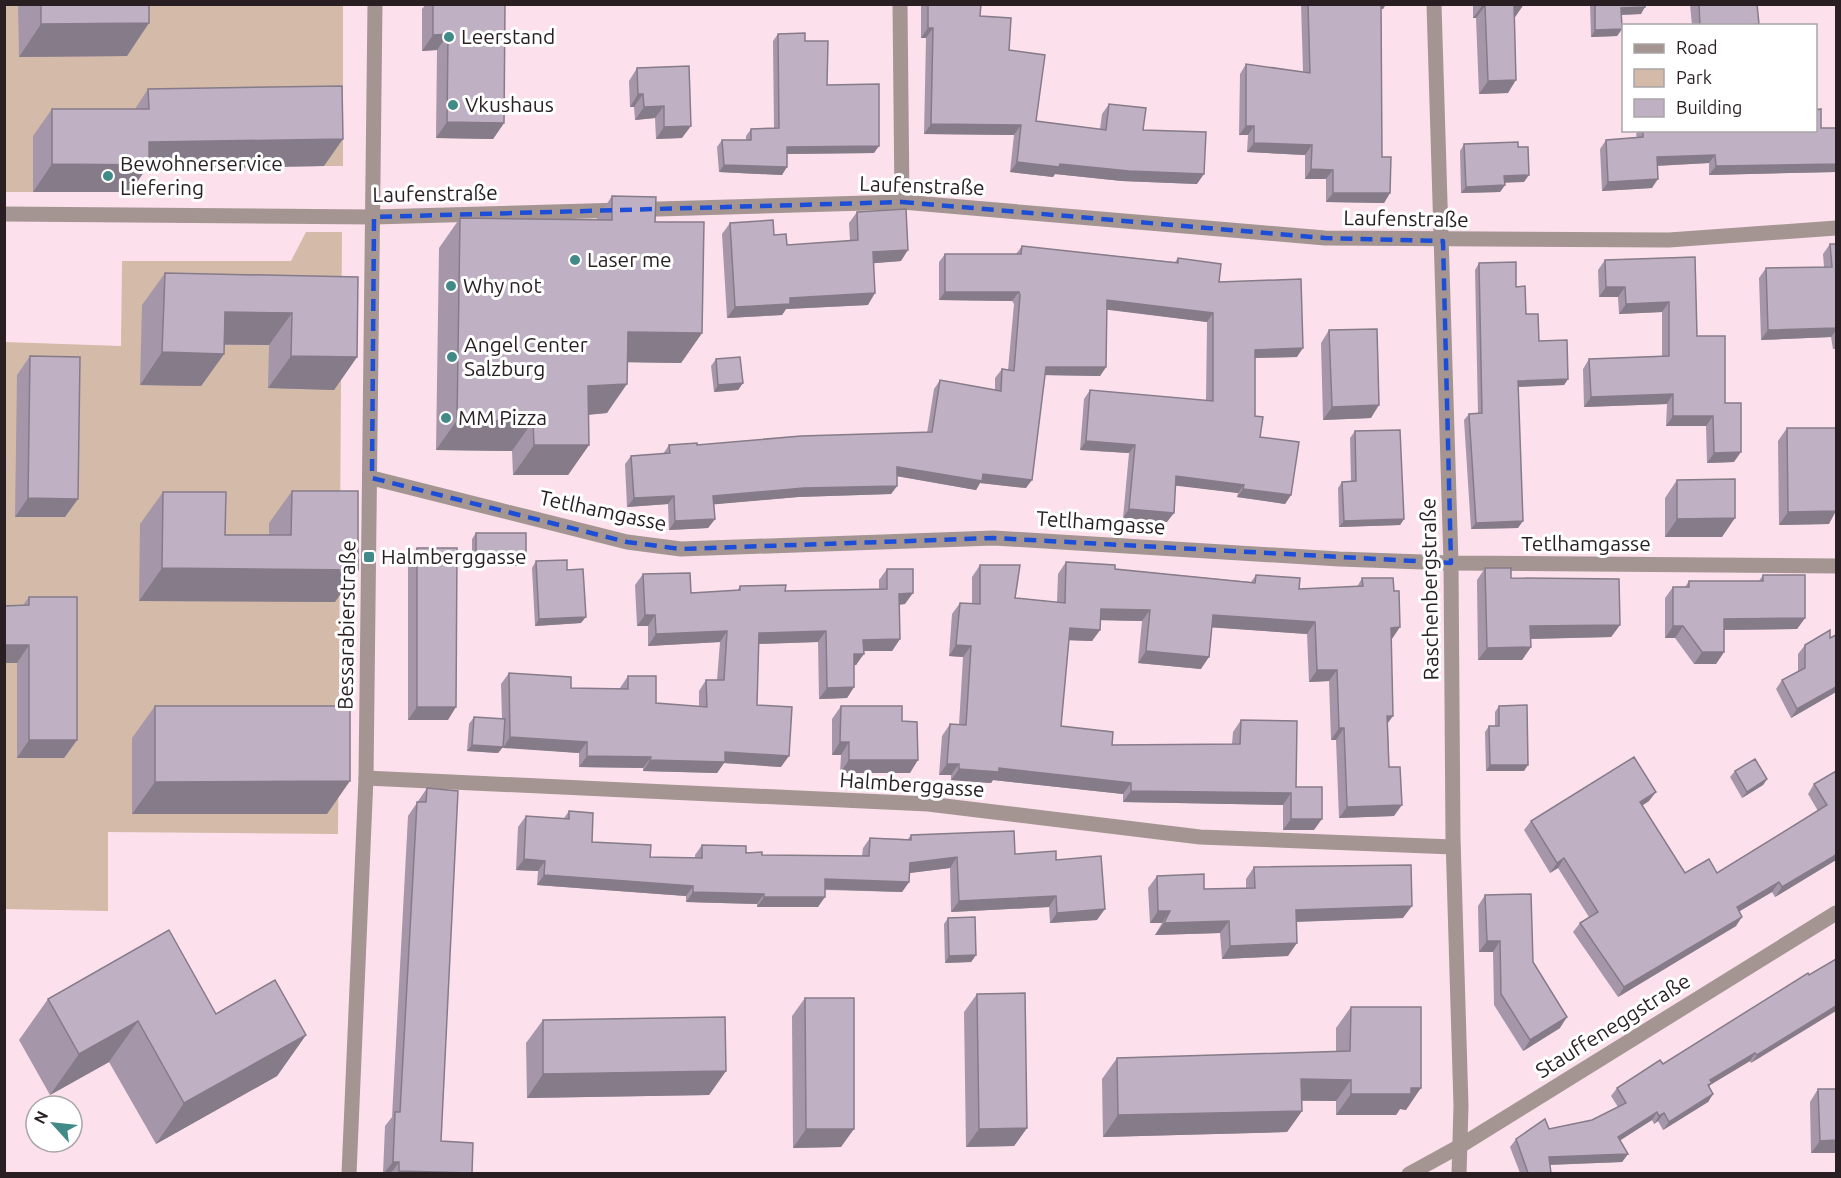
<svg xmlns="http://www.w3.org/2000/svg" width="1841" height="1178" font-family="Ubuntu,sans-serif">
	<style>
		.green { fill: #d3baa9 }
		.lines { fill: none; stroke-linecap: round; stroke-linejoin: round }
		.minor { stroke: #a49593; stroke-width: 15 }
		.tertiary { stroke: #a49593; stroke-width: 15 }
		.wall { fill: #a597a9 }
		.shaded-wall { fill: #867b89 }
		.building { fill: #c0b0c4; stroke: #867b89; stroke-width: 1.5 }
		.marked { fill: none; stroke: #1d4ed8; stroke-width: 4.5; stroke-dasharray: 12 8; stroke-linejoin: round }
		.poi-dot { fill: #428a88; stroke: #fff; stroke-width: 2 }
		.labels { text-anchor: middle; stroke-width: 6; stroke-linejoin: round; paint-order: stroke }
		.poi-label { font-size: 21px; fill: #291f23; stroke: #fff; text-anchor: start }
		.street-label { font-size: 21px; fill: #291f23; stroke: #fff }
	</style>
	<rect width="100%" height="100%" fill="#fce1ec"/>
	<!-- green -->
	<g class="green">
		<polygon points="4,5 343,5 343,166 324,166 323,114 33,136 33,192 5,192"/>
		<polygon points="306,232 342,232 338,834 108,832 108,911 5,909 5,342 121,346 122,261 291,261"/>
	</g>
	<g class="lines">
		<!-- minor -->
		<g class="minor">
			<polyline points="900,4 902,202"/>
			<polyline points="1434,4 1451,563 1453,838 1461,1106 1459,1174"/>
			<polyline points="4,214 374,217 902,202 1325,238 1669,240 1836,228"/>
			<polyline points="372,478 627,542 681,549 994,538 1339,559 1451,563 1836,566"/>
			<polyline points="366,778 928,804 1200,837 1453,847"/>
			<polyline points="349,1174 366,778 375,4"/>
		</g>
		<!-- tertiary -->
		<polyline class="tertiary" points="1409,1174 1460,1146 1836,913"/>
	</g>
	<!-- wall -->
	<g class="wall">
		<polygon points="18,4 149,4 127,56 19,57"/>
		<polygon points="426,4 505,4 504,123 493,139 436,138 437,50 422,51 422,9"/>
		<polygon points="921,4 981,4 980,16 1009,50 1036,121 1100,129 1102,114 1109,104 1143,130 1197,184 1122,181 1055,174 1053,177 1010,172 1014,135 924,134 926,38 921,38"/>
		<polygon points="1301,4 1386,4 1383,9 1381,9 1382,157 1390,193 1384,203 1326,202 1326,179 1305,179 1305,155 1247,152 1248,135 1239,135 1240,74 1246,64 1303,72"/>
		<polygon points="1473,4 1524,4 1515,17 1514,17 1508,93 1479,94 1476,18 1473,18"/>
		<polygon points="1590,4 1645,4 1641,14 1621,15 1622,29 1617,36 1591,37"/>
		<polygon points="1690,4 1757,4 1759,24 1757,26 1692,26"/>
		<polygon points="778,34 805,41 827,85 874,153 787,154 782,175 719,172 717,147 722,140 746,140 746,136 751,129 774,128 773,41"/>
		<polygon points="689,66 682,138 656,139 655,118 635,120 634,107 630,107 629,81 637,68"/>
		<polygon points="148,89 324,166 146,169 130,192 33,192 33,136 52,109 135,109"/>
		<polygon points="1821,128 1836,128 1836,172 1709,175 1709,163 1657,166 1652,188 1602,191 1600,149 1606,140 1637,138 1636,134 1639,130 1815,130"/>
		<polygon points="1464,144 1518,147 1524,182 1504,182 1505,185 1500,192 1461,193 1460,151"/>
		<polygon points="612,196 655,222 702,333 681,363 628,362 607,413 589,415 589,445 568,475 513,475 512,451 436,450 439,248 460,218 596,220"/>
		<polygon points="857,212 901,261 873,263 868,305 786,309 782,315 727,318 722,234 730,223 774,235 787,245 850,241 849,223"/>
		<polygon points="1830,244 1836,244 1836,349 1833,349 1831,337 1761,340 1759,278 1766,268 1824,267 1823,254"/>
		<polygon points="1022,246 1175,262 1178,258 1219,282 1297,357 1255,358 1255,416 1260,437 1291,495 1285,504 1237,497 1238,493 1176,485 1167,522 1123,518 1129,453 1080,450 1084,399 1090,390 1206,401 1207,322 1107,309 1106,367 1100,376 1045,375 1026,488 980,483 976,490 897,476 897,486 891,494 798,497 714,504 715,519 708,528 669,530 668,504 627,507 625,464 631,456 663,454 669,445 697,445 927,433 934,389 940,380 995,390 995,378 1002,369 1008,370 1014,304 1012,301 939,300 939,262 945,254 1016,254"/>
		<polygon points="1695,257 1697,336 1725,403 1734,462 1707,463 1706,426 1666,426 1667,404 1584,407 1583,369 1589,359 1662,356 1662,312 1619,314 1618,297 1599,297 1598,270 1605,260"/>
		<polygon points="1479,263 1516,287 1526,314 1539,341 1568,379 1564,385 1519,387 1518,528 1471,529 1464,420 1469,414 1478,413 1475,270"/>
		<polygon points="165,273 358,277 357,357 334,390 268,388 269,345 224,345 224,354 201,386 140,385 142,305"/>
		<polygon points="1329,330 1371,418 1323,420 1321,343"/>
		<polygon points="30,356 65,517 15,517 17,375"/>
		<polygon points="716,359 743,383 738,390 714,392 711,366"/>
		<polygon points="1787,428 1829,524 1779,525 1778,441"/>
		<polygon points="1355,431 1404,519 1400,525 1339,527 1338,488 1342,482 1351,481 1350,438"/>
		<polygon points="1677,480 1722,537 1665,537 1665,498"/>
		<polygon points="292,491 335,602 139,601 140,524 163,492 225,535 269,535 269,523"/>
		<polygon points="476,533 526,559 521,566 472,565 472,539"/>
		<polygon points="417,548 448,720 408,720 408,560"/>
		<polygon points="536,561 567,570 581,623 535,626 532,568"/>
		<polygon points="1066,562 1115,569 1251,582 1256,575 1299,589 1357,587 1362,578 1392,639 1391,639 1388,724 1389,767 1394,816 1339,818 1336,740 1331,740 1329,681 1309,682 1307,634 1212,627 1201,669 1138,663 1142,621 1101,620 1100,630 1092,641 1069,640 1061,726 1112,745 1232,744 1233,732 1241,720 1296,787 1314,830 1283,830 1283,805 1123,802 1123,794 993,780 991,783 951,780 951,775 939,775 942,736 950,724 959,725 963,657 949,656 952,614 960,603 972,604 972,577 980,565 1015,598 1057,602 1058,574"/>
		<polygon points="1485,568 1511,578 1620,625 1611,637 1530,639 1531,647 1522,660 1478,660 1477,580"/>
		<polygon points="887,569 905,604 899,605 900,639 892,651 864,651 856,665 854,665 854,687 847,698 819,699 818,642 759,644 757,705 781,767 724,763 717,773 643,771 643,768 579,767 579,753 503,747 498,753 467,751 469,724 474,717 502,719 501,684 509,673 571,688 620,688 628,676 656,703 699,707 699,691 706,680 717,680 720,642 648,646 648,626 637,626 635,585 643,574 691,593 737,591 740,586 785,591 879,589 879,580"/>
		<polygon points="1763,575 1805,618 1797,629 1724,630 1724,652 1716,664 1694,664 1675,638 1665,638 1665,598 1673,587 1685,587 1689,581 1759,581"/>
		<polygon points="29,597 77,740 64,758 17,758 17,663 23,605"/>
		<polygon points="1836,635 1836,692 1791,718 1776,689 1782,680 1798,671 1798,654 1805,645 1830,638"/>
		<polygon points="155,706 327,814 132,814 132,738"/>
		<polygon points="841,706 902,721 910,773 840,773 841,755 832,755 832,719"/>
		<polygon points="1499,706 1524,771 1486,771 1485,732 1489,726 1495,726 1495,712"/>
		<polygon points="1735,771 1767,779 1763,785 1742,798 1730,777"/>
		<polygon points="1836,771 1836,860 1775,897 1772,892 1739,911 1736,926 1618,997 1573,932 1580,923 1589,917 1558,868 1550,873 1524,830 1531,821 1649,801 1642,806 1685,873 1717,873 1818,811 1808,794 1814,784"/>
		<polygon points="427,788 441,1141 472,1173 383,1173 385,1126 392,1117 408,816"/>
		<polygon points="569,811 592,842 650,857 695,858 695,855 702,845 762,855 862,856 863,848 870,838 908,839 911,835 1015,854 1056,860 1097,920 1050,923 1049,907 951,912 950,868 909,873 909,882 902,892 825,890 818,907 757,907 757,904 686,902 686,896 537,885 538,871 516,870 518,827 526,816 564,818"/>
		<polygon points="1254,867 1403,918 1296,922 1288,956 1222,959 1220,933 1155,935 1162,923 1150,923 1148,888 1157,876 1204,889 1246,888 1246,879"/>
		<polygon points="1485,895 1533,962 1560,1028 1523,1051 1494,1005 1493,952 1479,952 1478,906"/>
		<polygon points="948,918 976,955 971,962 945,963 944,924"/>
		<polygon points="1836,959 1751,1063 1750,1061 1710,1085 1709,1087 1713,1094 1708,1102 1663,1130 1658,1121 1654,1124 1652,1120 1620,1140 1628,1154 1622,1162 1550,1165 1551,1173 1520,1173 1510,1147 1516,1139 1549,1129 1592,1120 1618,1107 1611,1096 1617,1088 1663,1064"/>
		<polygon points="977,994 1027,1128 1014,1146 966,1147 964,1012"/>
		<polygon points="805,998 841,1147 793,1148 792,1016"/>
		<polygon points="48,999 216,1014 306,1035 277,1076 156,1144 109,1062 50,1095 19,1040"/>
		<polygon points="1351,1007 1406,1110 1400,1109 1396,1115 1336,1115 1336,1101 1302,1101 1302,1111 1287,1132 1103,1137 1102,1079 1117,1058 1336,1052 1336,1028"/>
		<polygon points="543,1020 726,1071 709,1095 527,1098 526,1043"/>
		<polygon points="1818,1089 1836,1153 1811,1153 1810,1102"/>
	</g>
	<!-- shaded-wall -->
	<g class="shaded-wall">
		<polygon points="1377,4 1386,4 1383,9 1374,9"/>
		<polygon points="1524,4 1515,17 1505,17 1514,5"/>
		<polygon points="1482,6 1485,6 1476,18 1473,18"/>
		<polygon points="1645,7 1641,14 1616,15 1621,8"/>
		<polygon points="149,23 127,56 19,57 41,24"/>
		<polygon points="1759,24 1757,26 1734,26"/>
		<polygon points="928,28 933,28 926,38 921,38"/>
		<polygon points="1622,29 1617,36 1591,37 1595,30"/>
		<polygon points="448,34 437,50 422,51 433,35"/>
		<polygon points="1516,80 1508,93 1479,94 1488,81"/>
		<polygon points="638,94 643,94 634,107 630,107"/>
		<polygon points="664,106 655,118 635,120 644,107"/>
		<polygon points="447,122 504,123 493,139 436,138"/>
		<polygon points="931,124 1021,125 1014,135 924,134"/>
		<polygon points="691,126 682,138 656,139 664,127"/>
		<polygon points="1246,126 1254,126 1248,135 1239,135"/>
		<polygon points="343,139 324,166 146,169 130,192 33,192 52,164 149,142"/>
		<polygon points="1254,143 1312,145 1305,155 1247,152"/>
		<polygon points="879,146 874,153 782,154 787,147"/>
		<polygon points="1715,155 1709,163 1651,166 1657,157"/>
		<polygon points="1017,162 1060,164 1204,174 1197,184 1122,181 1055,174 1053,177 1010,172"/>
		<polygon points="1836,164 1836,172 1709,175 1716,166"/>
		<polygon points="724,165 787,167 782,175 719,172"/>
		<polygon points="1311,169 1333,170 1326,179 1305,179"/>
		<polygon points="1529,175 1524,182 1500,183 1504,176"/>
		<polygon points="1658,179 1652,188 1602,191 1608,182"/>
		<polygon points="1505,185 1500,192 1461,193 1466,187"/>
		<polygon points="1333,193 1390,193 1384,203 1326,202"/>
		<polygon points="908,250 901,261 865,264 873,252"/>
		<polygon points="1606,287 1625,287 1618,297 1599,297"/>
		<polygon points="945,292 1019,292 1012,301 939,300"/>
		<polygon points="875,293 868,305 786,309 782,315 727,318 735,307 790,298"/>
		<polygon points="1107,300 1213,313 1207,322 1101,309"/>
		<polygon points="1669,302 1662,312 1619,314 1626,304"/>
		<polygon points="225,312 292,313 269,345 203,344"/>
		<polygon points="1836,328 1836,330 1831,337 1761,340 1768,330"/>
		<polygon points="628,332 702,333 681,363 607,362"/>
		<polygon points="1303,348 1297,357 1249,358 1255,350"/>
		<polygon points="162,352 224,354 201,386 140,385"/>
		<polygon points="291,356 357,357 334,390 268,388"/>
		<polygon points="1046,367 1106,367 1100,376 1040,375"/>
		<polygon points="1568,379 1564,385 1514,387 1518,381"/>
		<polygon points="743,383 738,390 714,392 718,385"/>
		<polygon points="627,384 607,413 568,416 588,386"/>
		<polygon points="1673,394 1667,404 1584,407 1591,397"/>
		<polygon points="1379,405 1371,418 1323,420 1332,407"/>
		<polygon points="1673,416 1713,416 1706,426 1666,426"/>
		<polygon points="457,420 533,421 512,451 436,450"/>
		<polygon points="1086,441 1135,445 1129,453 1080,450"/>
		<polygon points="534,445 589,445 568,475 513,475"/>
		<polygon points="1741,452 1734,462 1707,463 1714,453"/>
		<polygon points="897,467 983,474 1032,480 1026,488 980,483 976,490 890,475"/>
		<polygon points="1176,476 1244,485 1238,493 1170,485"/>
		<polygon points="897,486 891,494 798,497 707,505 713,496 804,488"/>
		<polygon points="1243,489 1291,495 1285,504 1237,497"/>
		<polygon points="674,496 668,504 627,507 634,498"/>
		<polygon points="28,498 78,499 65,517 15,517"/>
		<polygon points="1129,509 1174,513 1167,522 1123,518"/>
		<polygon points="1836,511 1829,524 1779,525 1788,512"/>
		<polygon points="1735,518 1722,537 1665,537 1677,519"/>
		<polygon points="715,519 708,528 669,530 675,521"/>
		<polygon points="1404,519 1400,525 1339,527 1344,521"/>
		<polygon points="1523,521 1518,528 1471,529 1476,523"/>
		<polygon points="476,559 526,559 521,566 472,565"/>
		<polygon points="162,568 358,570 335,602 139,601"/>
		<polygon points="913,593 905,604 891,605 899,594"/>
		<polygon points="1101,609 1150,610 1142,621 1093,620"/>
		<polygon points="645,615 655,615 648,626 637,626"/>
		<polygon points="1213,615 1315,622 1307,634 1205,627"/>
		<polygon points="586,617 581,623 535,626 539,619"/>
		<polygon points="1805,618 1797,629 1716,630 1724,619"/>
		<polygon points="1620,625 1611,637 1522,639 1530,626"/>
		<polygon points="1673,626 1683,626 1675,638 1665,638"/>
		<polygon points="1400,627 1392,639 1383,639 1391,628"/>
		<polygon points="1070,628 1100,630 1092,641 1062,640"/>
		<polygon points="727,631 720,642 648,646 656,634"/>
		<polygon points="826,631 818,642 752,644 759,633"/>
		<polygon points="900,639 892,651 856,651 863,640"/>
		<polygon points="4,645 29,645 17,663 4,663"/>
		<polygon points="956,645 971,646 963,657 949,656"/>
		<polygon points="1531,647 1522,660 1478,660 1487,648"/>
		<polygon points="1146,651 1209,657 1201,669 1138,663"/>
		<polygon points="1702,652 1724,652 1716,664 1694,664"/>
		<polygon points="854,654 864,654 856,665 846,665"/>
		<polygon points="1317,670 1337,670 1329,681 1309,682"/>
		<polygon points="854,687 847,698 819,699 827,688"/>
		<polygon points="1836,687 1836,692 1791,718 1797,709"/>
		<polygon points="417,707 456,707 448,720 408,720"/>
		<polygon points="1387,716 1393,716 1385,727"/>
		<polygon points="1339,728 1344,728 1336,740 1331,740"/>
		<polygon points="510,737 587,742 579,753 503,748"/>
		<polygon points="29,740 77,740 64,758 17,758"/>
		<polygon points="840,742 849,742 841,755 832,755"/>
		<polygon points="472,745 503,747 498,753 467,751"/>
		<polygon points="725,752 789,756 781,767 724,763 717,773 643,771 650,760"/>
		<polygon points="587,756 651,757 643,768 579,767"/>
		<polygon points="849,760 918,760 910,773 840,773"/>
		<polygon points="947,764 959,764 951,775 939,775"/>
		<polygon points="1490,765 1528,765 1524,771 1486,771"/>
		<polygon points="999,768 1131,783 1123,794 993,780 991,783 951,780 959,769"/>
		<polygon points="1767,779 1763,785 1742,798 1747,792"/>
		<polygon points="350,781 327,814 132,814 155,782"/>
		<polygon points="1131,791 1291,793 1283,805 1123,802"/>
		<polygon points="1656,792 1649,801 1633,811 1640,802"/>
		<polygon points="1402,805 1394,816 1339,818 1347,807"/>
		<polygon points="1291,819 1322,819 1314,830 1283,830"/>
		<polygon points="1836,855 1836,860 1775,897 1782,887"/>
		<polygon points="957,857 950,868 902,874 910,863"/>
		<polygon points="1564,858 1558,868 1550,873 1557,863"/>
		<polygon points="524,859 545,861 538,871 516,870"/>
		<polygon points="544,875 693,886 686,896 537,885"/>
		<polygon points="825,879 909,882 902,892 818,889"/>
		<polygon points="1779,882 1772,892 1730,917 1737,907"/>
		<polygon points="693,892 764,894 757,904 686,902"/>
		<polygon points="1056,896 1049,907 951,912 959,901"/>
		<polygon points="764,897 825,897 818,907 757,907"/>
		<polygon points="1412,906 1403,918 1287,922 1296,910"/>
		<polygon points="1105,909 1097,920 1050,923 1057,913"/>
		<polygon points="1158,911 1170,911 1162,923 1150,923"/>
		<polygon points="1742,917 1736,926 1618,997 1624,987"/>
		<polygon points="1229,921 1220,933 1155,935 1164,923"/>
		<polygon points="1487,941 1500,941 1493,952 1479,952"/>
		<polygon points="1297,943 1288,956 1222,959 1230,946"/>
		<polygon points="976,955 971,962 945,963 949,956"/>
		<polygon points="1836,1006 1836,1011 1751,1063 1757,1055"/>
		<polygon points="1567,1017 1560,1028 1523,1051 1530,1040"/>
		<polygon points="138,1021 109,1062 50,1095 79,1054"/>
		<polygon points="306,1035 277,1076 156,1144 184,1103"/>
		<polygon points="1755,1053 1750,1061 1710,1085 1706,1091 1710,1080"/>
		<polygon points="726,1071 709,1095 527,1098 543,1074"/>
		<polygon points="1301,1079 1351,1080 1336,1101 1286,1100"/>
		<polygon points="1411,1088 1421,1088 1406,1110 1400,1109 1396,1115 1336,1115 1351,1094"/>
		<polygon points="1713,1094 1708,1102 1663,1130 1669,1122"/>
		<polygon points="1302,1111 1287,1132 1103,1137 1118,1115"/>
		<polygon points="1657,1112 1652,1120 1613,1145 1618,1137"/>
		<polygon points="1664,1113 1658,1121 1654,1124 1659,1116"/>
		<polygon points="1027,1128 1014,1146 966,1147 979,1129"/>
		<polygon points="806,1129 854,1129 841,1147 793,1148"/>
		<polygon points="1836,1140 1836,1153 1811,1153 1820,1141"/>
		<polygon points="1628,1154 1622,1162 1543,1165 1549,1157"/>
		<polygon points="393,1162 399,1162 391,1173 384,1173"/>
		<polygon points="399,1171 472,1173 398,1173"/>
	</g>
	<!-- building -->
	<g class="building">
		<polygon points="41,4 149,4 149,23 41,24"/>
		<polygon points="433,4 505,4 504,123 447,122 448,34 433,35"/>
		<polygon points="928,4 981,4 980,16 1011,18 1009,50 1045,55 1036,121 1106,130 1109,104 1146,108 1143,130 1206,132 1204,174 1129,171 1060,164 1059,167 1017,162 1021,125 931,124 933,28 928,28"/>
		<polygon points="1308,4 1381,4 1382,157 1391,157 1390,193 1333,193 1333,170 1311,169 1312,145 1254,143 1254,126 1246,126 1246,64 1310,73"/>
		<polygon points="1482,4 1515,4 1514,5 1516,80 1488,81 1485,6 1482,6"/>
		<polygon points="1595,4 1645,4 1645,7 1621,8 1622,29 1595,30"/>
		<polygon points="1699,4 1757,4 1759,24 1734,26 1700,26"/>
		<polygon points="805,33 805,41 828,41 827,85 879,84 879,146 787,147 787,167 724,165 722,140 751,140 751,129 779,128 778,34"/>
		<polygon points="689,66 691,126 664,127 664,106 644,107 643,94 638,94 637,68"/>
		<polygon points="342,86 343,139 149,142 149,165 52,164 52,109 149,109 148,89"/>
		<polygon points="1821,109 1821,128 1836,128 1836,164 1716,166 1715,155 1657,157 1658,179 1608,182 1606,140 1643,137 1643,130 1815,130 1815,110"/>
		<polygon points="1518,142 1518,147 1528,147 1529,175 1504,176 1505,185 1466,187 1464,144"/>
		<polygon points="612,196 656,197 655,222 704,222 702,333 628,332 627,384 588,386 589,445 534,445 533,421 457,420 460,218 612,220"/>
		<polygon points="906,209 908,250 873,252 875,293 790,298 790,304 735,307 730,223 773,220 774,235 786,234 787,245 858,240 857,212"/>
		<polygon points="1830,244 1836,244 1836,328 1768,330 1766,268 1832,267"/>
		<polygon points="1022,246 1178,263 1178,258 1221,264 1219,282 1301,279 1303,348 1255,350 1255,416 1263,417 1260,437 1299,442 1291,495 1243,489 1244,485 1176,476 1174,513 1129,509 1135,445 1086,441 1090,390 1213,401 1213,313 1107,300 1106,367 1046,367 1032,480 983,474 982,481 897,467 897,486 804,488 713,496 715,519 675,521 674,496 634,498 631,456 670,453 669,445 697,443 697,445 801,436 932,432 940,380 1001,391 1002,369 1014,371 1020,295 1019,292 945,292 945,254 1021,254"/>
		<polygon points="1695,257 1697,336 1725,336 1725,403 1741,403 1741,452 1714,453 1713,416 1673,416 1673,394 1591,397 1589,359 1669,356 1669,302 1626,304 1625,287 1606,287 1605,260"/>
		<polygon points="1516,262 1516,287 1525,286 1526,314 1538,314 1539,341 1567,340 1568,379 1518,381 1523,521 1476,523 1469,414 1482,413 1479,263"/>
		<polygon points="165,273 358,277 357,357 291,356 292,313 225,312 224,354 162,352"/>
		<polygon points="1377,329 1379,405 1332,407 1329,330"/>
		<polygon points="30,356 80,357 78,499 28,498"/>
		<polygon points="740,357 743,383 718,385 716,359"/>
		<polygon points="1787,428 1836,428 1836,511 1788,512"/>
		<polygon points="1400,430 1404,519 1344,521 1342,482 1356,481 1355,431"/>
		<polygon points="1735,479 1735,518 1677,519 1677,480"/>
		<polygon points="292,491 358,491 358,570 162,568 163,492 226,492 225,535 291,535"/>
		<rect x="476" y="533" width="50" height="26"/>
		<polygon points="417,548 457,548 456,707 417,707"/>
		<polygon points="567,560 567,570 583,569 586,617 539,619 536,561"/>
		<polygon points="1066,562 1115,565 1115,569 1255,583 1256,575 1300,578 1299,589 1363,586 1362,578 1393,578 1394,591 1399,591 1400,627 1391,628 1393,716 1387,716 1389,767 1400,767 1402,805 1347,807 1344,728 1339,728 1337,670 1317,670 1315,622 1213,615 1209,657 1146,651 1150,610 1101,609 1100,630 1070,628 1061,726 1113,732 1112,745 1240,744 1241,720 1297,721 1296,787 1322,787 1322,819 1291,819 1291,793 1131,791 1131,783 999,768 999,772 959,769 959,764 947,764 950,724 966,725 971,646 956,645 960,603 980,604 980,565 1020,565 1015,598 1065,603"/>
		<polygon points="1485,568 1511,568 1511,578 1619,579 1620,625 1530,626 1531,647 1487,648"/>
		<polygon points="887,569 913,569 913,593 899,594 900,639 863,640 864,654 854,654 854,687 827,688 826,631 759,633 757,705 792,707 789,756 725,752 725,762 650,760 651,757 587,756 587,742 510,737 509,673 571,677 571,688 628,689 628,676 656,676 656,703 707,707 706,680 724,680 727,631 656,634 655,615 645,615 643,574 690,573 691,593 740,590 740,586 786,585 785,591 887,589"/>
		<polygon points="1763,575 1805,575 1805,618 1724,619 1724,652 1702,652 1683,626 1673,626 1673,587 1689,587 1689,581 1763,581"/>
		<polygon points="29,597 77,597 77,740 29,740 29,645 4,645 4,606 29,605"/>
		<polygon points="1830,630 1830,638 1836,635 1836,687 1797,709 1782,680 1805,668 1805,645"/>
		<polygon points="1527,705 1528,765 1490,765 1489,726 1499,726 1499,706"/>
		<polygon points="155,706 350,706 350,781 155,782"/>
		<polygon points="841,706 902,706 902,721 917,722 918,760 849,760 849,742 840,742"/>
		<polygon points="474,717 505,719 503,747 472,745"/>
		<polygon points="1634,757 1656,792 1640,802 1685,873 1709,859 1717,873 1827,805 1814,784 1836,771 1836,855 1782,887 1779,882 1737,907 1742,917 1624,987 1580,923 1598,912 1564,858 1557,863 1531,821"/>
		<polygon points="1755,759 1767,779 1747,792 1735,771"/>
		<polygon points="427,788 458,791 441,1141 473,1143 472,1173 399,1171 399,1162 393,1162 395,1112 400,1112 417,802 426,802"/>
		<polygon points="569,811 593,813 592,842 651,845 650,857 702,858 702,845 746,846 746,853 762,852 762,855 869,856 870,838 911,840 911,835 1014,831 1015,854 1056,851 1056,860 1101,856 1105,909 1057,913 1056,896 959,901 957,857 910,863 909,882 825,879 825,897 764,897 764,894 693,892 693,886 544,875 545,861 524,859 526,816 569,819"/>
		<polygon points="1411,865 1412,906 1296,910 1297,943 1230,946 1229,921 1164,923 1170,911 1158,911 1157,876 1204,874 1204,889 1255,888 1254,867"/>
		<polygon points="1531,894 1533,962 1567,1017 1530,1040 1501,994 1500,941 1487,941 1485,895"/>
		<polygon points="975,917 976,955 949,956 948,918"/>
		<polygon points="169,930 216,1014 275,980 306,1035 184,1103 138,1021 79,1054 48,999"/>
		<polygon points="1836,959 1836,1006 1757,1055 1755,1053 1710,1080 1712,1083 1708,1085 1713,1094 1669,1122 1664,1113 1659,1116 1657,1112 1618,1137 1628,1154 1549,1157 1551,1173 1528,1173 1516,1139 1545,1119 1549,1129 1592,1120 1626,1103 1617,1088 1660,1060 1663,1064 1808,973 1809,975"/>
		<polygon points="1025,993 1027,1128 979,1129 977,994"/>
		<polygon points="805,998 854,998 854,1129 806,1129"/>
		<polygon points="1351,1007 1421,1007 1421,1088 1411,1088 1411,1094 1351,1094 1351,1080 1301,1079 1302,1111 1118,1115 1117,1058 1350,1051"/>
		<polygon points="725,1017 726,1071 543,1074 543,1020"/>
		<polygon points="1818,1089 1836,1089 1836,1140 1820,1141"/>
	</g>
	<!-- marked area -->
	<path class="marked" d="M 902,202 L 1325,238 L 1443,241 L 1451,563 L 994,538 L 681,549 L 627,542 L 372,478 L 374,217 Z"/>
	<!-- markers -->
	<g class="poi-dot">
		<circle cx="449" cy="37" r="6"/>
		<circle cx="453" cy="105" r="6"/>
		<circle cx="108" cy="176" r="6"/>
		<circle cx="575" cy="260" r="6"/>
		<circle cx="451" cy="286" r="6"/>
		<circle cx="452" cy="357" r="6"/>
		<circle cx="446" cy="418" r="6"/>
		<rect x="363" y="551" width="12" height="12" rx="3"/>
	</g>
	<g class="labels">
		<!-- poi labels -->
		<g class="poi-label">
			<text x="461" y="44">Leerstand</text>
			<text x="465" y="112">Vkushaus</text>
			<text x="120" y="171">Bewohnerservice<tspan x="120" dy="24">Liefering</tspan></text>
			<text x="587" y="267">Laser me</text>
			<text x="463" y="293">Why not</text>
			<text x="464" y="352">Angel Center<tspan x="464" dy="24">Salzburg</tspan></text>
			<text x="458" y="425">MM Pizza</text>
			<text x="381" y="564">Halmberggasse</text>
		</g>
		<!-- street labels -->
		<g class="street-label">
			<text transform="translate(922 186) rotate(2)" y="7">Laufenstraße</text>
			<text transform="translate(435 194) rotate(-1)" y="7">Laufenstraße</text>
			<text transform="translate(1406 219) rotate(1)" y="7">Laufenstraße</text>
			<text transform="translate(603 511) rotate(12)" y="7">Tetlhamgasse</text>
			<text transform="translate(1101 523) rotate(4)" y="7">Tetlhamgasse</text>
			<text x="1586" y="551">Tetlhamgasse</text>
			<text transform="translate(1430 589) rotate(-91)" y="7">Raschenbergstraße</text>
			<text transform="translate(347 625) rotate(-89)" y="7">Bessarabierstraße</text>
			<text transform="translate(912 785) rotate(4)" y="7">Halmberggasse</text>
			<text transform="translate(1613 1026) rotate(-32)" y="7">Stauffeneggstraße</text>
		</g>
	</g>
	<!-- border -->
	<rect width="1841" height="1178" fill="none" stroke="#291f23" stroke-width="12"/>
	<!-- legend -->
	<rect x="1622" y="24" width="195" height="108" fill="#ffffff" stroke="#a9a5a7" stroke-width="1.5"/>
	<rect x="1634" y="44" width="30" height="9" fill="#a49593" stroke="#a9a5a7" stroke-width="1.5"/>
	<text x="1676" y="54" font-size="18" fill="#291f23">Road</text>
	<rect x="1634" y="69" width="30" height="18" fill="#d3baa9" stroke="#a9a5a7" stroke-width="1.5"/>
	<text x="1676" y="84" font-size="18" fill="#291f23">Park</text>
	<rect x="1634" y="99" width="30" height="18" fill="#c0b0c4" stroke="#a9a5a7" stroke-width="1.5"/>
	<text x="1676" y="114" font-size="18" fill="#291f23">Building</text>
	<!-- north arrow -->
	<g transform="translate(54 1124) rotate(297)"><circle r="28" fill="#ffffff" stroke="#a9a5a7" stroke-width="1.5"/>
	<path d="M0-4.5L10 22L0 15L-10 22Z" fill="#428a88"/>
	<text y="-9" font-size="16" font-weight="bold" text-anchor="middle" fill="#291f23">N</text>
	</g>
</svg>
